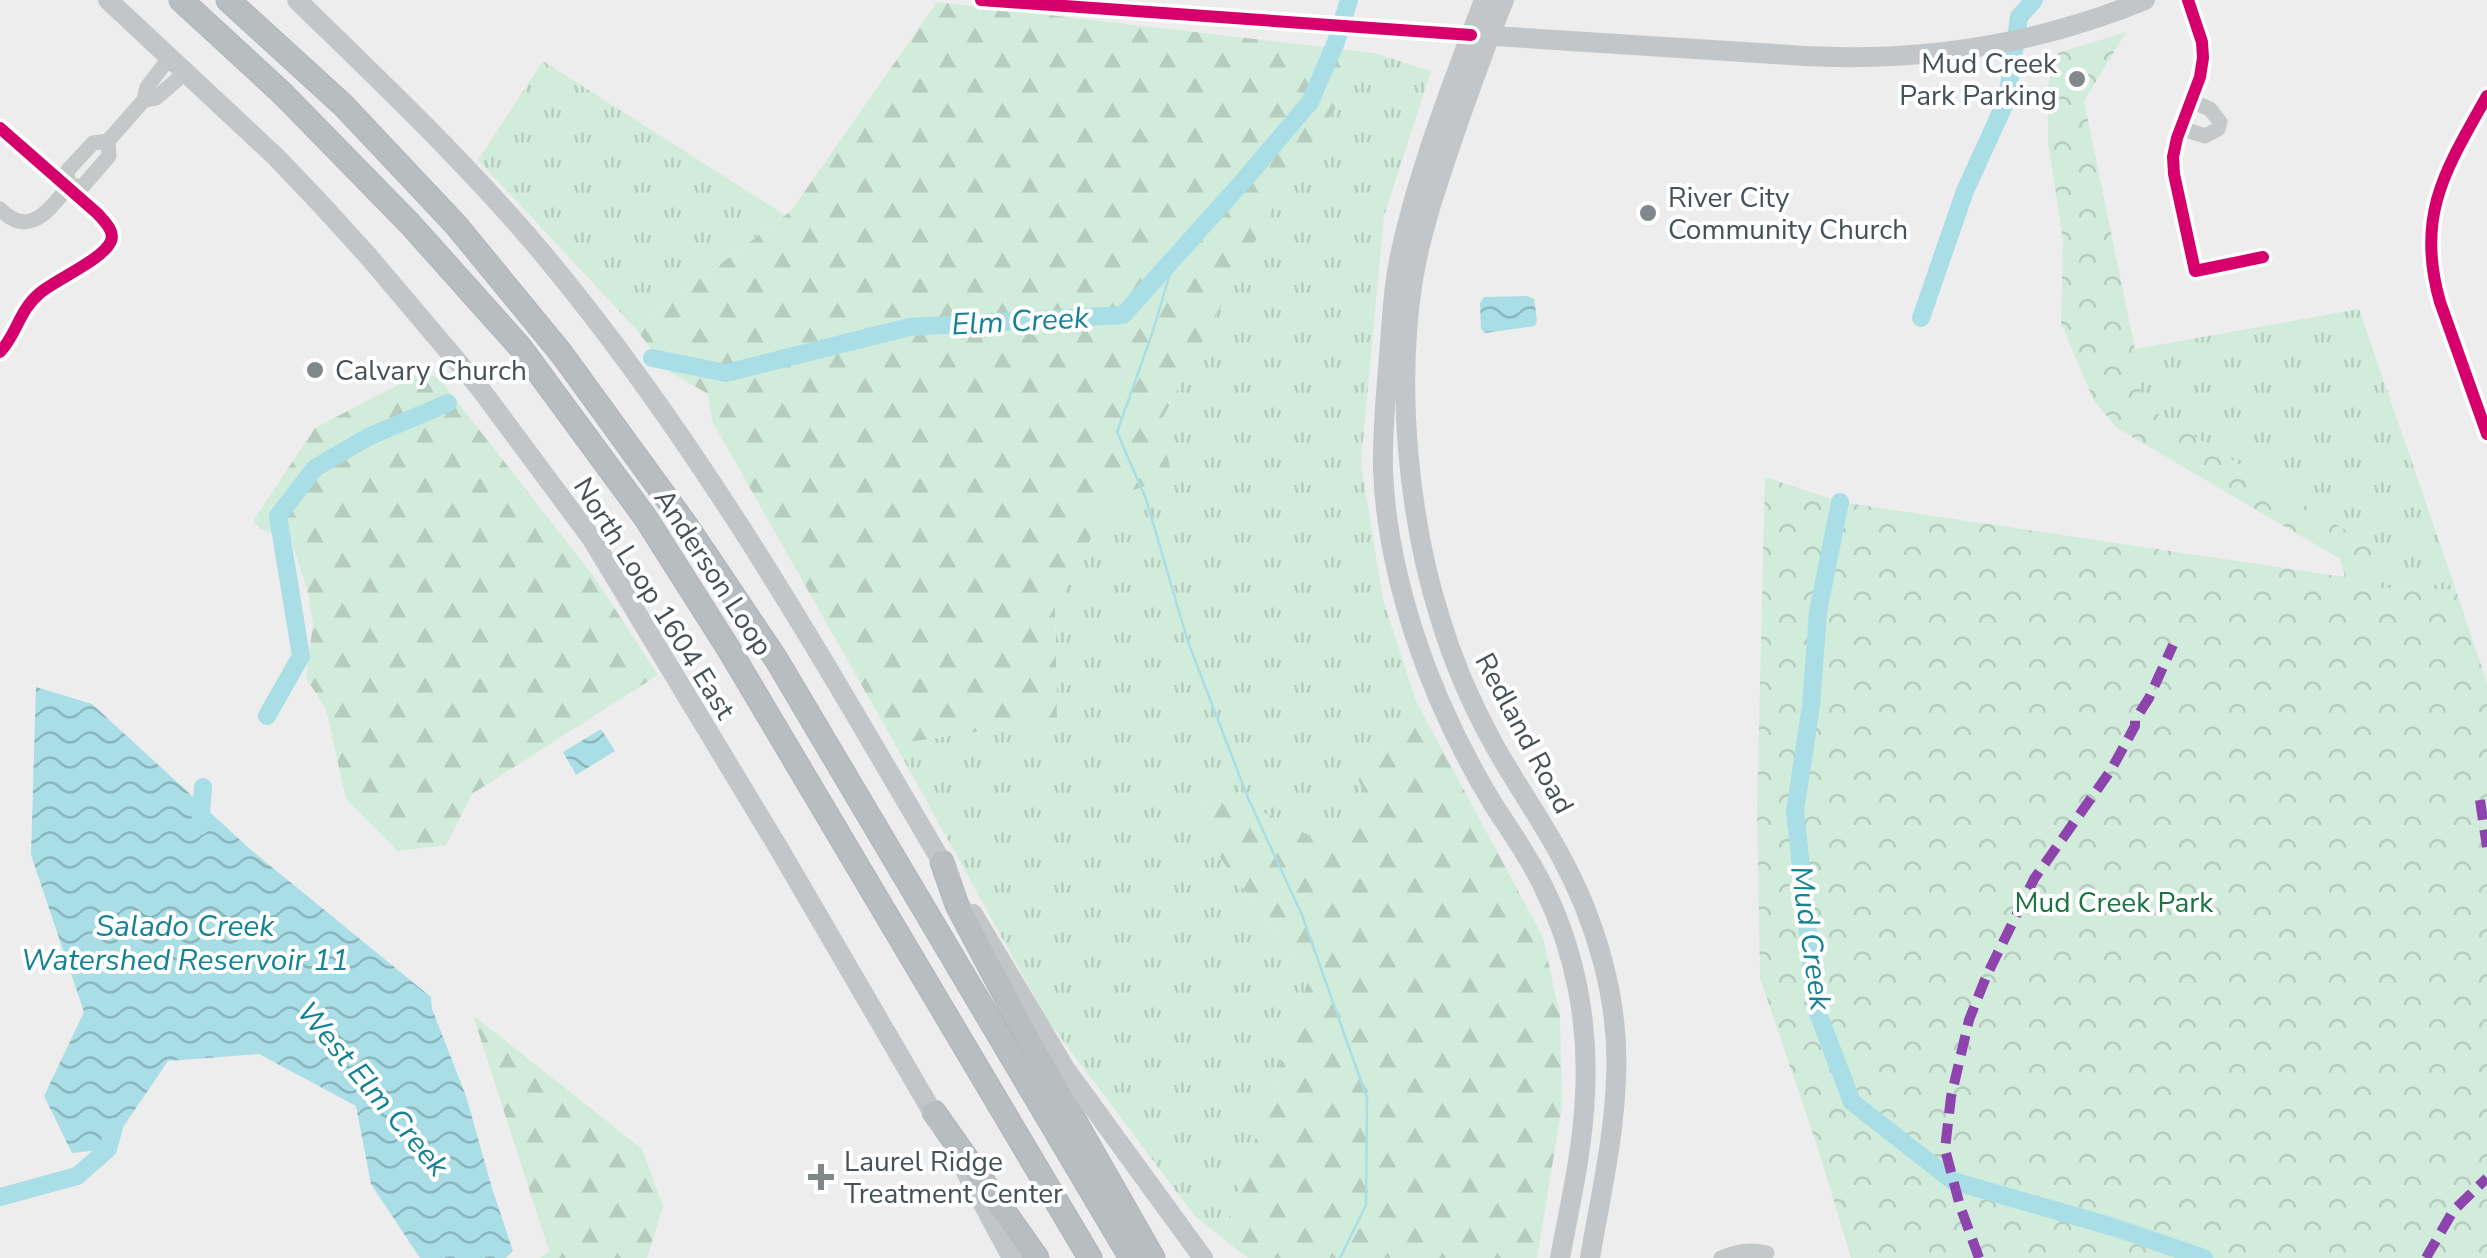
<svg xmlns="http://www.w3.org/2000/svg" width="2487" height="1258" font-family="'Nunito Sans',sans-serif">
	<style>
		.grass { fill: url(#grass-tufts) }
		.forest { fill: url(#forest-firs) }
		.park { fill: url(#park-crowns) }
		.water { fill: url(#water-waves) }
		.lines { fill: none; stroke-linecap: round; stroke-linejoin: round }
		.stream { stroke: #a9dee7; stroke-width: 2.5 }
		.river { stroke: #a9dee7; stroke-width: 18 }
		.highway-casing { stroke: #b3b8bc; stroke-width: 25 }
		.minor { stroke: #c4c8c9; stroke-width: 15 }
		.major { stroke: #c3c6c8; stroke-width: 20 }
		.highway { stroke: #b8bdc0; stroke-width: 22 }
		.quiet { stroke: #8e44ad; stroke-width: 10; stroke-dasharray: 20 10; stroke-linecap: butt }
		.cycleway-casing { stroke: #fff; stroke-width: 19 }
		.cycleway { stroke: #d6006c; stroke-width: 12 }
		.poi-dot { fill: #81888c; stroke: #fff; stroke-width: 4 }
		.labels { text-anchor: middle; stroke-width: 8; stroke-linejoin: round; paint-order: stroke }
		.poi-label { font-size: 28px; fill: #465158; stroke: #fff; text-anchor: start }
		.street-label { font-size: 28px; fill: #465158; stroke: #fff }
		.park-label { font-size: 28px; fill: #1c7443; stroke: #fff }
		.water-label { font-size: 30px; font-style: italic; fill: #158295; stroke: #fff }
	</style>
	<defs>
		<pattern id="grass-tufts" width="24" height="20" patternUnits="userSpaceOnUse" patternTransform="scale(2.5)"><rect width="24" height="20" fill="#d2ecdb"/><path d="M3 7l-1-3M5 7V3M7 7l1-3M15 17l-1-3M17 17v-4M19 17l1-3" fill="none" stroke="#b6ccbe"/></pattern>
		<pattern id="forest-firs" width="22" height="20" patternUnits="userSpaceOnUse" patternTransform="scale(2.5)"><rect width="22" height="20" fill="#d2ecdb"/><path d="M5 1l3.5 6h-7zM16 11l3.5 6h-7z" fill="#b6ccbe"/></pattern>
		<pattern id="park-crowns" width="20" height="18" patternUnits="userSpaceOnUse" patternTransform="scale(2.5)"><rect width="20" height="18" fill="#d2ecdb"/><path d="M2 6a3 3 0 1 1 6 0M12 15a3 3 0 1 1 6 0" fill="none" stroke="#b6ccbe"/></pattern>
		<pattern id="water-waves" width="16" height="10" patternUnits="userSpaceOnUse" patternTransform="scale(2.5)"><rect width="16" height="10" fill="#a9dee7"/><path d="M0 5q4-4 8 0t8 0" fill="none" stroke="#8bb6be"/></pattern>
	</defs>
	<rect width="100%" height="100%" fill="#eeeded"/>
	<!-- grass -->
	<g class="grass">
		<polygon points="1374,53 1431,71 1384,216 1361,463 1383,600 1416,701 1357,777 1375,813 1310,837 1217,788 1192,820 1309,978 1222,1238 1194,1215 1048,1021 895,744 1057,720 1055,607 1113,497 1172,477 1160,423 1292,171"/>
		<polygon points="543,61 785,215 635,328 478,160"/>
		<polygon points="2359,309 2456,590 2380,588 2373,548 2142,404 2135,349"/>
	</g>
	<!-- forest -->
	<g class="forest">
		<polygon points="937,2 1374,53 1292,171 1160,423 1172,477 1113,497 1055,607 1057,720 895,744 712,421 708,394 670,372 635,328 791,211"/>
		<polygon points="421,373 438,377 595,578 658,675 472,794 446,845 398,851 346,799 326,709 306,678 313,624 307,588 291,541 261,529 253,521 315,428"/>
		<polygon points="1416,701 1543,937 1560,1016 1562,1106 1537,1258 1248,1258 1222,1238 1309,978 1192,820 1217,788 1310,836 1374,813 1357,777"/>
		<polygon points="473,1015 642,1149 663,1206 647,1258 540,1258 549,1251"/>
	</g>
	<!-- park -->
	<polygon class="park" points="2126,32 2084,101 2135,349 2142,404 2374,548 2380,588 2456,590 2487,683 2487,1258 1851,1258 1819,1152 1760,978 1757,808 1765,477 1840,502 2345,577 2340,559 2117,428 2094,401 2061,323 2063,240 2048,142 2048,86 2058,53"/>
	<!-- water -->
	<g class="water">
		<polygon points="1527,296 1534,299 1537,320 1535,326 1485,333 1481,329 1480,303 1484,297"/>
		<polygon points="36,687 92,704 251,850 431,997 432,1009 466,1096 492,1188 513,1251 506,1258 420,1258 371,1184 356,1106 259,1054 168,1061 108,1149 72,1153 44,1096 84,1012 31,855"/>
		<polygon points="601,729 615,751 576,775 563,752"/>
	</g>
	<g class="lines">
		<!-- stream -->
		<polyline class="stream" points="1175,257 1152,334 1117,432 1146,499 1188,642 1248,798 1302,915 1367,1098 1366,1205 1340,1258"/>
		<!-- river -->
		<g class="river">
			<polyline points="1921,318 1965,191 2007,99 2019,17 2034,0"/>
			<polyline points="652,358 726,373 909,327 1123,315 1245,179 1310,102 1336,42 1349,0"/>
			<polyline points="1840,502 1818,612 1811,706 1795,811 1816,1008 1852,1102 1953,1181 2113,1227 2204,1258"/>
			<polyline points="267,716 301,656 278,516 315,468 368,437 448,403"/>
			<polyline points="200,826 203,787"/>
			<polyline points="0,1197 77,1176 108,1149 114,1127"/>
		</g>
		<!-- highway casing -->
		<g class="highway-casing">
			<g id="highway">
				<polyline points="181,0 282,93 411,225 520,347 645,517 730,651 1090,1258"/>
				<polyline points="228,0 343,105 456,225 561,353 686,525 776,659 1131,1258"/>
				<polyline points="942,862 957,905 1028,1039 1153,1258"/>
				<polyline points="934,1112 1037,1258"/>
			</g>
		</g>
		<!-- minor -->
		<g class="minor">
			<polyline points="981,0 1471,35"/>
			<polyline points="2188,0 2202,42 2203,58 2200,77 2177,138 2173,157 2174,174 2195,271 2263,257"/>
			<path d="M 2487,96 C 2446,169 2415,215 2440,302 L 2487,434"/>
			<polyline points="144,100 147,87 170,57"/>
			<path d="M 0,128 L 98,214 C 104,221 115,231 111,241 C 103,260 56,279 40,293 C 19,310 17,334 0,352"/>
			<polyline points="2180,128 2205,136 2218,129 2220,122 2210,109 2191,101"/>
			<polyline points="108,141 109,156 83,186 69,186 67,171 93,143 108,141 144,100 156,98 186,72"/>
			<path d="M 0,209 C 30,240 50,208 69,186"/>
			<path d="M 1721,1258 C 1738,1251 1749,1249 1767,1253"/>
		</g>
		<!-- major -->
		<g class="major">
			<polyline points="108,0 275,156 319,202 369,257 479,387 592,539 778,847 940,1125"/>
			<path d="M 297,0 C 384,85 472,168 549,261 C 706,451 826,665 950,876"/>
			<path d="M 1484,0 C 1453,82 1420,165 1401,251 C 1393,286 1392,321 1389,356 C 1386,394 1382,432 1383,470 C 1385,525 1397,580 1414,633 C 1433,692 1461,751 1493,804 C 1511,832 1530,858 1544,888 C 1575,951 1589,1023 1585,1094 C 1583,1149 1570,1204 1560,1258"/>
			<path d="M 1504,0 C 1486,44 1470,89 1454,135 C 1438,183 1421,230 1413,280 C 1396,386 1408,516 1440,618 C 1453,661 1471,703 1493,743 C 1514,781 1539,816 1559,853 C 1596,920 1620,1001 1616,1078 C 1614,1139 1600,1198 1590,1258"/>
			<path d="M 1478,35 L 1805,56 C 1923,62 2036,45 2145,0"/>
			<polyline points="973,914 1066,1070 1203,1258"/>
			<polyline points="966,1172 1012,1258"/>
		</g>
		<!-- highway -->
		<use href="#highway" class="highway"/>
		<!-- quiet -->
		<g class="quiet">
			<polyline points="2480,800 2487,847"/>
			<polyline points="1979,1258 1960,1206 1945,1149 1951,1097 1969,1020 1986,977 2034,879 2111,770 2135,726 2135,720 2149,698 2173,645"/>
			<polyline points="2426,1258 2453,1211 2487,1178"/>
		</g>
		<!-- cycleway casing -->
		<g class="cycleway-casing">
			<g id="cycleway">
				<polyline points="981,0 1471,35"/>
				<polyline points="2188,0 2202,42 2203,58 2200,77 2177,138 2173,157 2174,174 2195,271 2263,257"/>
				<path d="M 2487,96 C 2446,169 2415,215 2440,302 L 2487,434"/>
				<path d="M 0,128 L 98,214 C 104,221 115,231 111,241 C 103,260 56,279 40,293 C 19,310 17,334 0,352"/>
			</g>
		</g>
		<!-- cycleway -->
		<use href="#cycleway" class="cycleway"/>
	</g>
	<!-- markers -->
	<g class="poi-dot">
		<circle cx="2077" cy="79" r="10"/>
		<circle cx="1648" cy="213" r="10"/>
		<circle cx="315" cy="370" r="10"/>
		<path d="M816 1162h10v10h10v10h-10v10h-10v-10h-10v-10h10z"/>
	</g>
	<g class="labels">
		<!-- poi labels -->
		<g class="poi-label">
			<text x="2057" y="73" text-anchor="end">Mud Creek<tspan x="2057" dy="32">Park Parking</tspan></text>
			<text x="1668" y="207">River City<tspan x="1668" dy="32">Community Church</tspan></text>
			<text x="335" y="380">Calvary Church</text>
			<text x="844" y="1171">Laurel Ridge<tspan x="844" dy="32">Treatment Center</tspan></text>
		</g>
		<!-- street labels -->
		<g class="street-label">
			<text transform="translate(714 572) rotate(57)" y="10">Anderson Loop</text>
			<text transform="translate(655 598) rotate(58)" y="10">North Loop 1604 East</text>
			<text transform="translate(1525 733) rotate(62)" y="10">Redland Road</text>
		</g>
		<!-- park labels -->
		<g class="park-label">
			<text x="2114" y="912">Mud Creek Park</text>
		</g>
		<!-- water labels -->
		<g class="water-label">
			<text transform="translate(1020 321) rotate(-3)" y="10">Elm Creek</text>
			<text x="185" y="936">Salado Creek<tspan x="185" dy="34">Watershed Reservoir 11</tspan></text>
			<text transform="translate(1811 938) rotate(82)" y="10">Mud Creek</text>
			<text transform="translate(373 1089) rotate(50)" y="10">West Elm Creek</text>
		</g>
	</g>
</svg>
